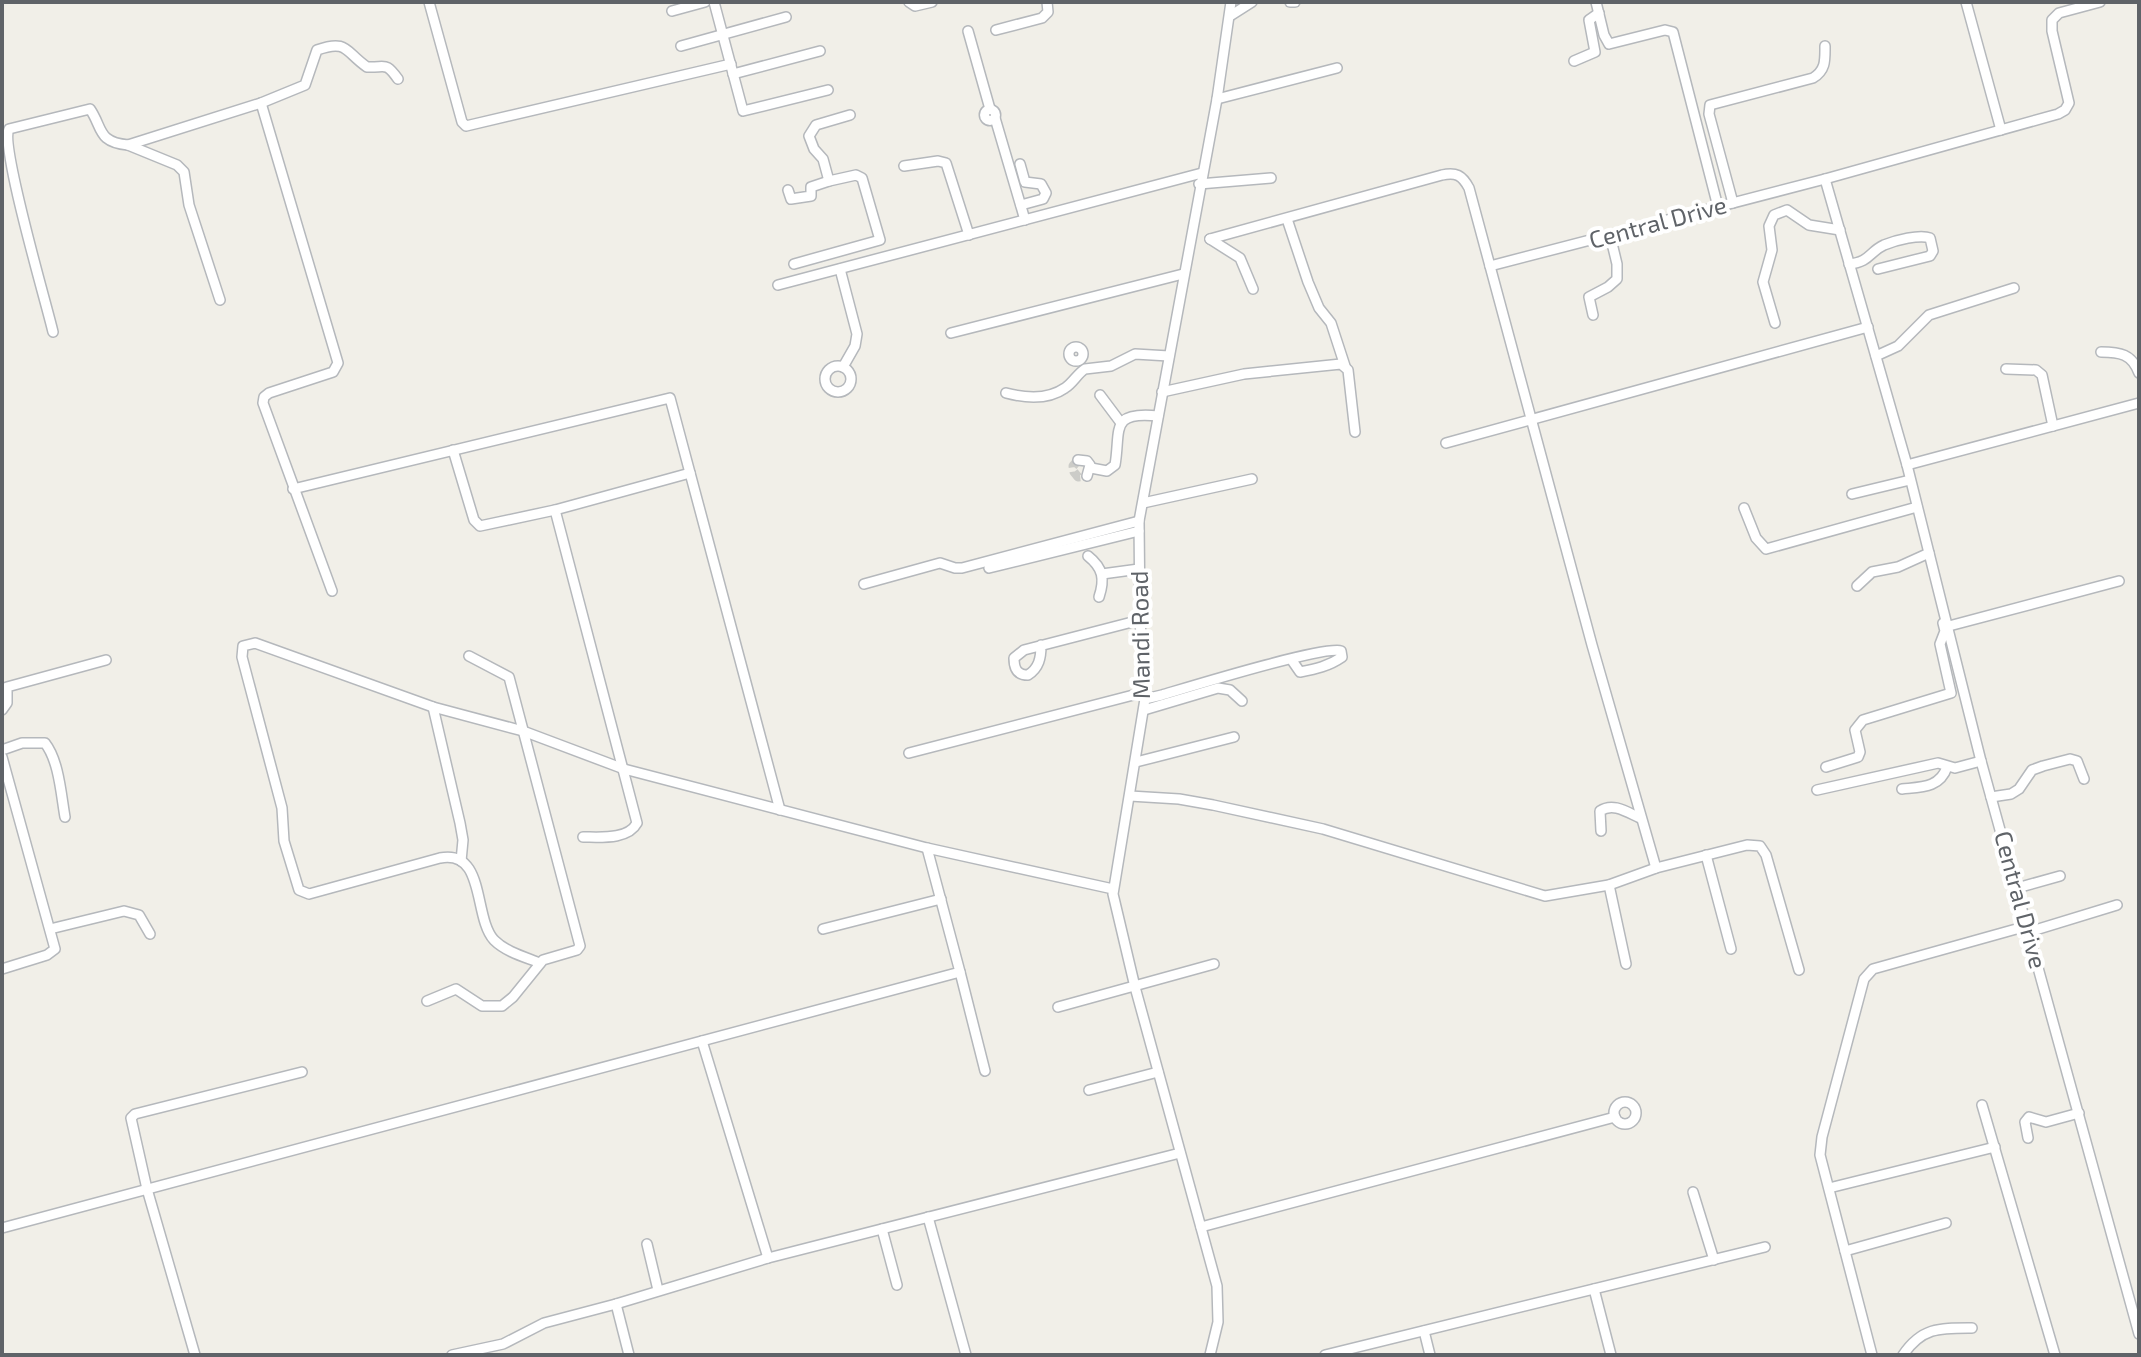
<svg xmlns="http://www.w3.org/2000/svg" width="2141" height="1357" font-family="'Exo 2',sans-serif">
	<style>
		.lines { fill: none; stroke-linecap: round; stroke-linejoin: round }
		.minor-tunnel { stroke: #ccccc8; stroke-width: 9; stroke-dasharray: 9 4.5; stroke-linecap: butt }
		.minor-casing { stroke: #b5b8bc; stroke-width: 12 }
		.minor { stroke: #fff; stroke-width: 9 }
		.labels { text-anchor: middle; stroke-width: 8; stroke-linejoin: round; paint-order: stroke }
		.street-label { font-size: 24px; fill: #5f6368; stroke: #fff }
	</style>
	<rect width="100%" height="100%" fill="#f1efe8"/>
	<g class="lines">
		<!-- minor-tunnel -->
		<polyline class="minor-tunnel" points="1078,460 1073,466 1074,472 1078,477 1087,476"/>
		<!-- minor casing -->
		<g class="minor-casing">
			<g id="minor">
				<polyline points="429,2 462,122 466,126 731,64"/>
				<polyline points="714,2 743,111 828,90"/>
				<polyline points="909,2 915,6 932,2"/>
				<polyline points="1290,2 1295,2"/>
				<polyline points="1596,2 1604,35 1609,44 1665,30 1673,32 1718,207"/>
				<polyline points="1966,2 2001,130"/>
				<polyline points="672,11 705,2"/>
				<polyline points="1230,16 1252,2"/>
				<polyline points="996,30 1042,18 1048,12 1047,2"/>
				<polyline points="968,31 990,109"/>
				<polyline points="681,46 786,17"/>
				<polyline points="1574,61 1595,52 1589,20 1599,13"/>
				<polyline points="733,74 820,51"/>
				<polyline points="1217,99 1337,68"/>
				<polyline points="261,103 338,363 333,372 269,393 264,397 263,403 332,591"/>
				<circle cx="990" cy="115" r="5.5"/>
				<polyline points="995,118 1025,220"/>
				<polyline points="128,145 177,165 184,172 189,205 220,300"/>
				<polyline points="1020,164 1025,182 1041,184 1046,193 1043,199 1021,205"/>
				<polyline points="904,166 938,161 946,163 969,235"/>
				<polyline points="1825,179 1907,465 1981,761 2139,1334"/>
				<polyline points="1199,184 1271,178"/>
				<polyline points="788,190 791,199 811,196 811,187 829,181"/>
				<path d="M 1733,203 L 1709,114 L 1710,105 L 1813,78 C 1826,70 1825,60 1825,46"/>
				<polyline points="1287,219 1308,282 1319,308 1331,323 1345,366"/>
				<path d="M 1210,239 L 1442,175 C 1456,172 1462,175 1469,188 L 1592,645 L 1656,868"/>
				<polyline points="1210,239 1240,258 1253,289"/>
				<polyline points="794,264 880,240 862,178 856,175 829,181 823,159 814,149 809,136 816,125 850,115"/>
				<path d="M 1849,264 C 1870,262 1869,252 1884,245 C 1896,240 1920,234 1930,238 L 1933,251 L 1930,256 L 1878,269"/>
				<polyline points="1490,266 1825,179 2058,114 2065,110 2069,103 2052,31 2052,20 2059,13 2100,2"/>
				<polyline points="840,269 857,334 855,346 843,367"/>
				<polyline points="778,285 1202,173"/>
				<polyline points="1593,315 1589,297 1608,287 1617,279 1617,264 1610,235"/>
				<polyline points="1775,323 1763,282 1772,250 1769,226 1774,215 1787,210 1809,225 1840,230"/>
				<path d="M 53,332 C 46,302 0,146 9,129 L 90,109 C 103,128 97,142 128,145 L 261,103 L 305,85 L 317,50 C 348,39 345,52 367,67 C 386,68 385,61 398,79"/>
				<polyline points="951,333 1183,274"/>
				<circle cx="1076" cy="354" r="7"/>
				<path d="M 2101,352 C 2120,352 2132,354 2139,373"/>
				<polyline points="1876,356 1898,346 1929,315 2014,288"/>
				<circle cx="838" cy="379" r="13"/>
				<polyline points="2006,369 2036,370 2042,375 2053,426"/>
				<polyline points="1162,392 1244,374 1341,364 1348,370 1355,432"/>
				<path d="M 1006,393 C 1025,398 1048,400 1065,388 C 1073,383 1077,374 1085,369 L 1111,366 L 1135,354 L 1169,356"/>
				<polyline points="1100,395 1121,423"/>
				<polyline points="1446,443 1868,327"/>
				<polyline points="453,450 474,520 480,526 555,510 690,473"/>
				<polyline points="1078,460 1087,461 1090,465 1087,476"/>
				<polyline points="1907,465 2139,403"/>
				<path d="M 1091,468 L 1107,471 L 1115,465 C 1121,430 1109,411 1158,416"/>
				<polyline points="293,489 670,398 780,810"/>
				<polyline points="1852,494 1910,480"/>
				<polyline points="1143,503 1252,479"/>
				<polyline points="1744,508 1756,538 1766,549 1917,507"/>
				<path d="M 555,510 L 637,823 C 628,840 600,837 583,837"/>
				<path d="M 1088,556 C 1103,568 1105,579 1099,597"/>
				<polyline points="989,568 1139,531"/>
				<polyline points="1102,574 1139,569"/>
				<polyline points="864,584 940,563 955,568 962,568 1139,521"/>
				<polyline points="1857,586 1872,572 1898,567 1929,553"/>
				<polyline points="1949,626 2119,581"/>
				<path d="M 1041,645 C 1041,658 1039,668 1028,675 C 1017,675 1014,669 1014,658 L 1024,650 L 1140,620"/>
				<path d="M 1145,699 L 1162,695 C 1189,687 1325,645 1341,651 L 1342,657 C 1329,666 1316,669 1300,672 L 1291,659"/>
				<polyline points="433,707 460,823 463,840 461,861"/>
				<polyline points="2,710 7,703 7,687 106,660"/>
				<polyline points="1144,710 1218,688 1230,690 1242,701"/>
				<path d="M 2,750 L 22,743 L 45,743 C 59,761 61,794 65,817"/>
				<polyline points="909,753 1145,692"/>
				<polyline points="2,757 55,949 47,955 2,969"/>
				<polyline points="1136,762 1234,737"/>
				<polyline points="1826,767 1858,757 1860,752 1855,730 1863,720 1951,693 1940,644 1945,631 1943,623"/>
				<path d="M 1902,789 C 1921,787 1940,788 1947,767"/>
				<polyline points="1817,790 1938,763 1955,768 1981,761"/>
				<polyline points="1130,796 1179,799 1213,805 1323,829 1545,896 1609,885 1656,868 1747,845 1760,846 1766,855 1799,970"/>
				<polyline points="1991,797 2011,794 2019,789 2032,770 2043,766 2070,759 2077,761 2084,779"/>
				<path d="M 1601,831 L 1600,811 C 1613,802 1627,812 1640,818"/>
				<polyline points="1706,855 1731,949"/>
				<polyline points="1609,885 1626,964"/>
				<polyline points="2017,888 2060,876"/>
				<polyline points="50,929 124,911 139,915 150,934"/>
				<polyline points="823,929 941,899"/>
				<polyline points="2029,932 2117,905"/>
				<path d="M 540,963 C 525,957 506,952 494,940 C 473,917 486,849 440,858 L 309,894 L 299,890 L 284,841 L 282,808 L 242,657 L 243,646 L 255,643 L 433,707 L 523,731 L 624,769 L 927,848 L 1113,889"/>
				<polyline points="960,972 985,1071"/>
				<polyline points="427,1001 456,989 482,1006 502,1006 513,997 543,960 577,950 580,946 509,677 469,656"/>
				<polyline points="1058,1007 1214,964"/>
				<polyline points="702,1041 768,1258"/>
				<polyline points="1089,1090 1158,1072"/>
				<circle cx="1625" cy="1113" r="11"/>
				<polyline points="1982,1105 2055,1355"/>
				<polyline points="2028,1138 2025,1122 2029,1117 2046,1122 2079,1113"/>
				<polyline points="1829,1188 1995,1147"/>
				<polyline points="1693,1192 1714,1260"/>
				<polyline points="928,1217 966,1355"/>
				<polyline points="1201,1227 1615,1117"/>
				<polyline points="2,1228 960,972 927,848"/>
				<polyline points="882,1229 897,1285"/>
				<polyline points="647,1244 658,1290"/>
				<polyline points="1845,1251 1946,1223"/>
				<polyline points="1594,1289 1611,1355"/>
				<polyline points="616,1304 629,1355"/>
				<polyline points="1424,1331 1430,1355"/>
				<polyline points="195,1355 147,1189 131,1118 135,1114 302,1072"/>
				<polyline points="452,1355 503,1344 544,1323 616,1304 768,1258 1180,1153"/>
				<polyline points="1210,1355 1218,1322 1217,1286 1135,987 1113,894 1145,699 1140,620 1139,521 1217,99 1231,2"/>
				<polyline points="1325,1355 1765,1247"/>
				<polyline points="1872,1355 1820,1155 1822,1137 1864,979 1873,969 2027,926"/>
				<path d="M 1903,1355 C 1922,1327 1940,1328 1972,1328"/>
			</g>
		</g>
		<!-- minor -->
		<use href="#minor" class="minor"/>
	</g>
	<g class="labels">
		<!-- street labels -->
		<g class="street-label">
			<text transform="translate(1658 223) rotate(-15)" y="8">Central Drive</text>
			<text transform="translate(1141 635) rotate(-91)" y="8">Mandi Road</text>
			<text transform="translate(2020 900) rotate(75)" y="8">Central Drive</text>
		</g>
	</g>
	<!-- border -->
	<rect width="2141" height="1357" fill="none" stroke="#5f6368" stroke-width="8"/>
</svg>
